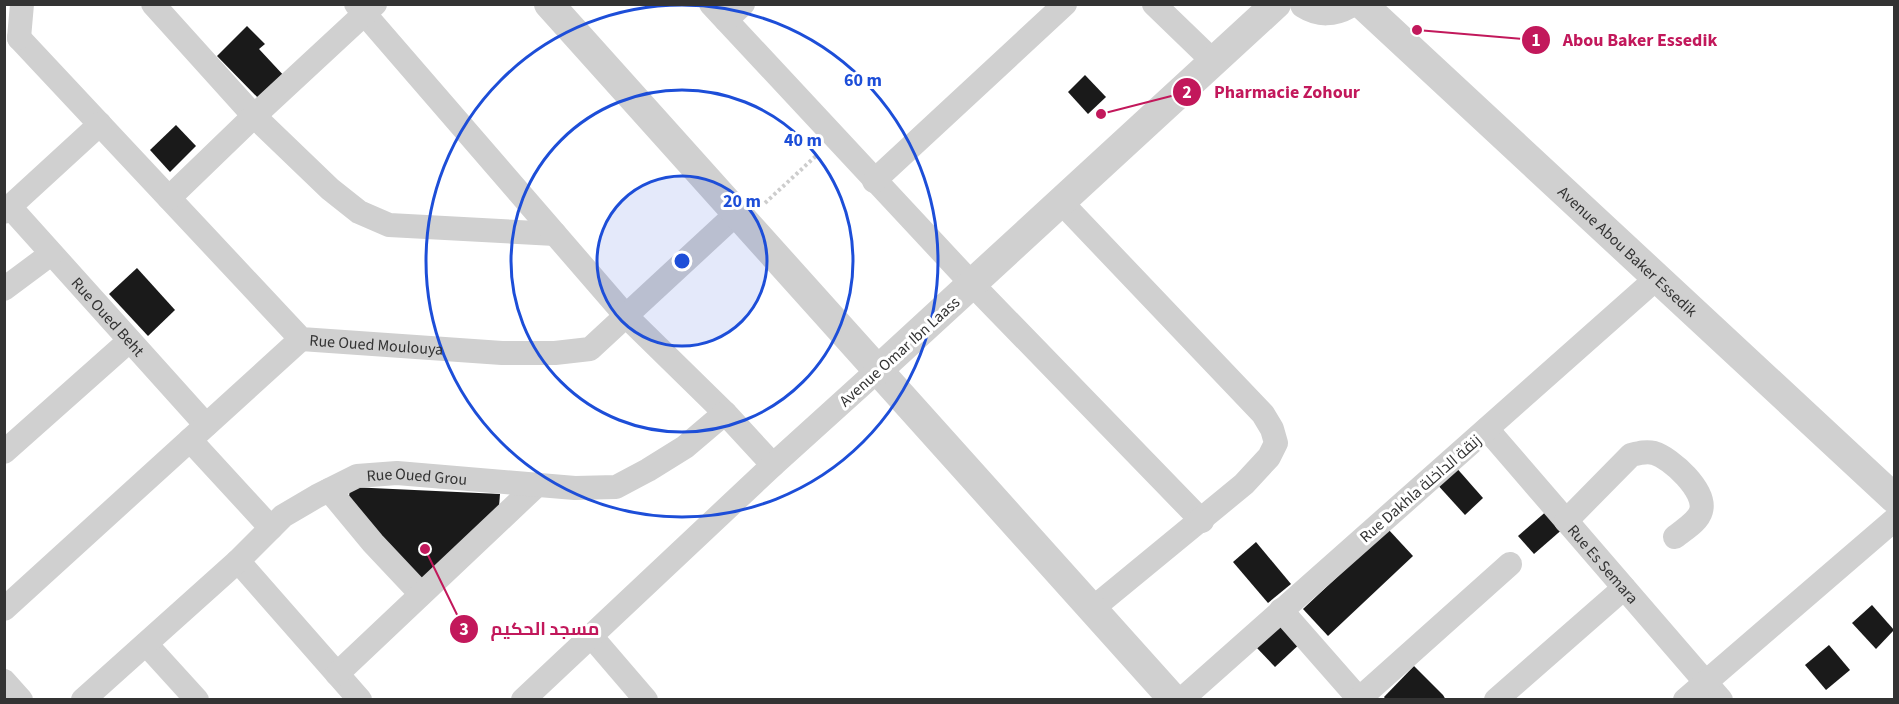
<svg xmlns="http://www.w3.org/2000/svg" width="1899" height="704" font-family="'Source Sans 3',Cairo,sans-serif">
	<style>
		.building { fill: #1a1a1a }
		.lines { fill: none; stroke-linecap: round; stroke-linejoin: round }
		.path { stroke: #cdcdcd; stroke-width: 4; stroke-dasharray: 3 3; stroke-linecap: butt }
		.minor { stroke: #d0d0d0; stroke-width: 24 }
		.tertiary { stroke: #d0d0d0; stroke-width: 30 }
		.ring { fill: none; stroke: #1d4ed8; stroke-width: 3 }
		.labels { text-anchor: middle; stroke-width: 6; stroke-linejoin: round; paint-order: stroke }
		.street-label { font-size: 16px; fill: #333; stroke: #fff }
		.centre { fill: #1d4ed8; stroke: #fff; stroke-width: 3 }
		.ring-label { font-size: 18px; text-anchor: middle; font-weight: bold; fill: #1d4ed8; stroke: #fff; stroke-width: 6; stroke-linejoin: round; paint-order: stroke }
		.leader { fill: none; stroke: #c2185b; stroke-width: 2 }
		.callout-dot { fill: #c2185b; stroke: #fff; stroke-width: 2 }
		.mark-label { font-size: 18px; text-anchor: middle; font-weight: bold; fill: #fff }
		.callout-label { font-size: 18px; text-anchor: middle; font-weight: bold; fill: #c2185b; stroke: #fff; stroke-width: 6; stroke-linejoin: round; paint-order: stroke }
	</style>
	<rect width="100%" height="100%" fill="#fff"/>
	<!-- building -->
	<g class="building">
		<polygon points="247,26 265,44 259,49 286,78 261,101 217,56"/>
		<polygon points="1085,75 1106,97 1088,114 1068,92"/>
		<polygon points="176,125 196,146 170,172 150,150"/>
		<polygon points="137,268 175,310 148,336 109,294"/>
		<polygon points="1454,465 1483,498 1465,515 1435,482"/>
		<polygon points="350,487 500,494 498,519 429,580 415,580 348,507"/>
		<polygon points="1549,509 1565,527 1534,554 1518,536"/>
		<polygon points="1388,529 1413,556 1328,636 1303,609"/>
		<polygon points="1256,542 1291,584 1268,603 1233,562"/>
		<polygon points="1872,605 1894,630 1876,649 1852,623"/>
		<polygon points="1285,620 1304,640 1275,667 1256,647"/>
		<polygon points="1829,645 1850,670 1826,690 1805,665"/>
		<polygon points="1414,666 1443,695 1446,700 1386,700 1384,697"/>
	</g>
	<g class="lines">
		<!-- path -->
		<polyline class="path" points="765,203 817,155"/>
		<!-- minor -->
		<g class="minor">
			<polyline points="153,4 254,116 330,189 359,212 389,225 555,234"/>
			<polyline points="356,4 626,316 725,413 773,465"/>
			<polyline points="711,4 972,284 1202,521"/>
			<polyline points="1154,4 1214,62"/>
			<polyline points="726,20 743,4"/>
			<path id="s1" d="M 19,38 L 301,339 L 502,353 L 555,353 L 590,349 L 737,213"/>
			<polyline points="19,38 22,4"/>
			<polyline points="874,181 1065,4"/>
			<polyline points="169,198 254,116 375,4"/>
			<polyline points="1061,202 1263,414 1272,429 1276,443 1269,457 1244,484 1092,609"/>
			<path id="s2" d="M 10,207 L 206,425"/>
			<polyline points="4,212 100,124"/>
			<polyline points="4,289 51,254"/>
			<path id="s3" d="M 1487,429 L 1721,700"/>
			<polyline points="190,440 271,528"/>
			<polyline points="4,452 129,341"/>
			<polyline points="329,490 373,543 421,594"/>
			<path d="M 1566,521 L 1631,455 C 1639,453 1646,451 1654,453 C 1671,458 1707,491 1701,511 C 1698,522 1683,530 1675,537"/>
			<polyline points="238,561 360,700"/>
			<polyline points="4,609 301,339"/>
			<polyline points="1281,610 1360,700"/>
			<polyline points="591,636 646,700"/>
			<polyline points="146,644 197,700"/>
			<polyline points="337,674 537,485"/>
			<polyline points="4,681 21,700"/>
			<polyline points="1359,699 1510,564"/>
			<path id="s4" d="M 83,700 L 238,561 L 283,516 L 317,496 L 357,476 L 397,473 L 575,488 L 616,487 L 648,470 L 685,447 L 725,413"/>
			<polyline points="523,700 773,465 878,370"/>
			<polyline points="1181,700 1658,277"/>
			<polyline points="1496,700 1624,588"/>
			<polyline points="1685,700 1894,520"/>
		</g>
		<!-- tertiary -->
		<g class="tertiary">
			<polyline points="549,4 1174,700"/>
			<path d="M 1305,4 C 1319,13 1334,12 1348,4"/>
			<path id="s5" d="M 1362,4 L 1894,498"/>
			<polyline points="878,370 1276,4"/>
		</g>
	</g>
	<!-- distance rings -->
	<circle cx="682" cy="261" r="85" fill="#1d4ed8" fill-opacity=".12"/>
	<g class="ring">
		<circle cx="682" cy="261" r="85"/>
		<circle cx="682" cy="261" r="171"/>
		<circle cx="682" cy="261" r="256"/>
	</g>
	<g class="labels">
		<!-- street labels -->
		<g class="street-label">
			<text dy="6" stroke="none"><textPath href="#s5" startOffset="363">Avenue Abou Baker Essedik</textPath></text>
			<text dy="6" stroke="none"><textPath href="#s2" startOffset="147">Rue Oued Beht</textPath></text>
			<text dy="6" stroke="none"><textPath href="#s1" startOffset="488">Rue Oued Moulouya</textPath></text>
			<text transform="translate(899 351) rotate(-42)" y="6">Avenue Omar Ibn Laass</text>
			<text dy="6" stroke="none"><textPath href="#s4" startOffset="416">Rue Oued Grou</textPath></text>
			<text transform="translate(1420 488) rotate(-41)" y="6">Rue Dakhla زنقة الداخلة</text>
			<text dy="6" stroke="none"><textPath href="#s3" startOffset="178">Rue Es Semara</textPath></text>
		</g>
	</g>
	<circle cx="682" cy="261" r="9" class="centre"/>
	<g class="ring-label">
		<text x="863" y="86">60 m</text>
		<text x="803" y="146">40 m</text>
		<text x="742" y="207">20 m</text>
	</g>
	<!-- callouts -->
	<path class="leader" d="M1417 30L1536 40M1101 114L1187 92M425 549L464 629"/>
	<g class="callout-dot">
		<circle cx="1417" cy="30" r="6"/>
		<circle cx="1101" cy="114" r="6"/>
		<circle cx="425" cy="549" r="6"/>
		<circle cx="1536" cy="40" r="15"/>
		<circle cx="1187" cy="92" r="15"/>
		<circle cx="464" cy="629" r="15"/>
	</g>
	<g class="mark-label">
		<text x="1536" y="46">1</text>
		<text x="1187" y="98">2</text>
		<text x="464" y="635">3</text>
	</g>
	<g class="callout-label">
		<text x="1640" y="46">Abou Baker Essedik</text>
		<text x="1287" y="98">Pharmacie Zohour</text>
		<text x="545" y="635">مسجد الحكيم</text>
	</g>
	<!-- border -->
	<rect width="1899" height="704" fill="none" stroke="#333333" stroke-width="12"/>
</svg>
